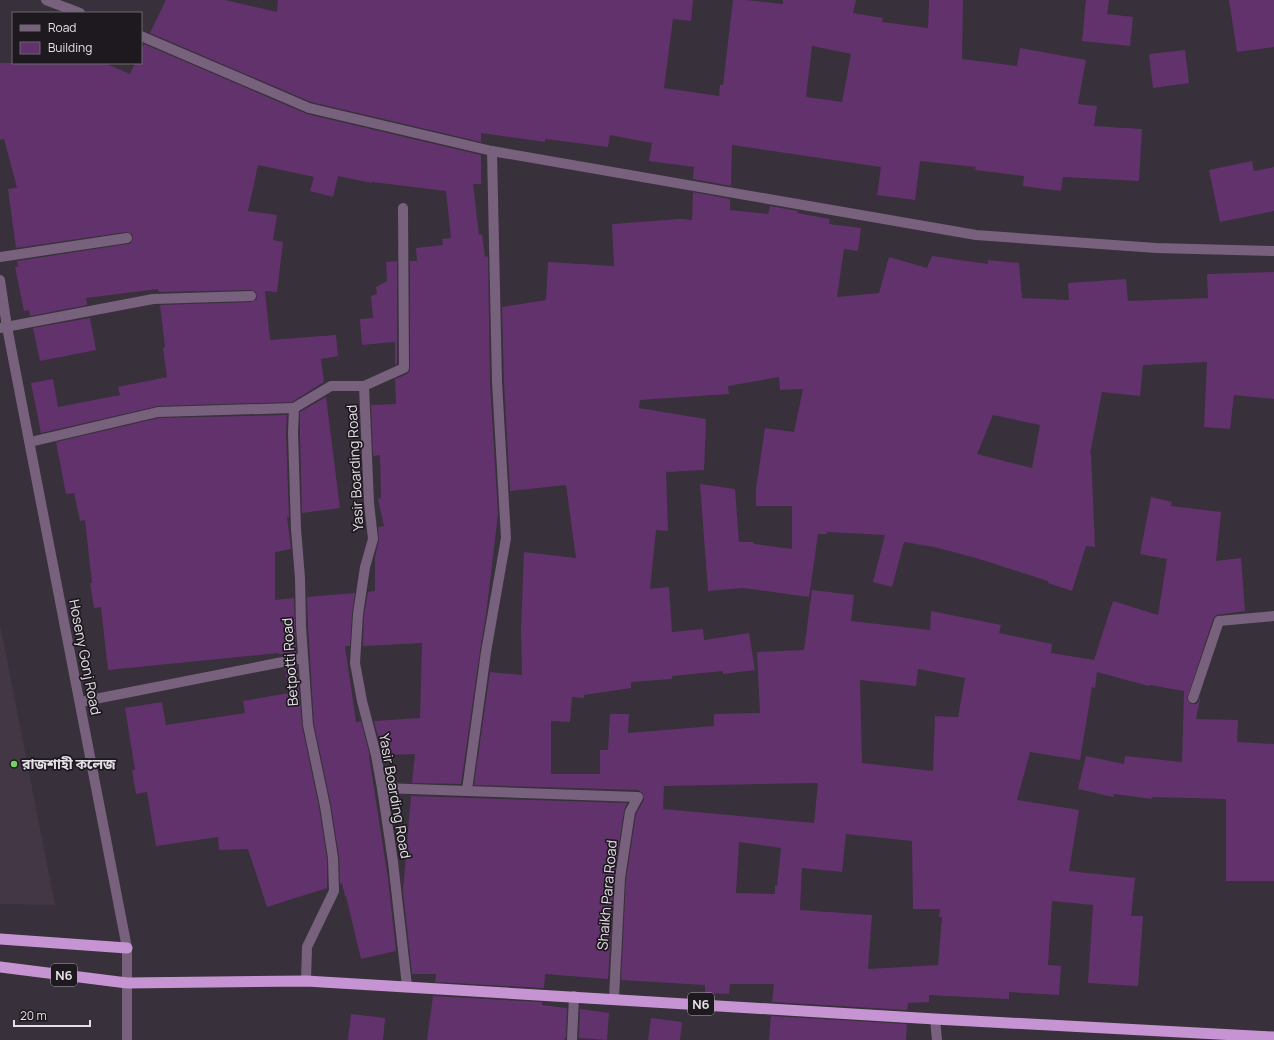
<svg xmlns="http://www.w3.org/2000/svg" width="1274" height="1040" font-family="Manrope,'Noto Sans Bengali',sans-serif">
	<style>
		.built { fill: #433746 }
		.building { fill: #62326d; fill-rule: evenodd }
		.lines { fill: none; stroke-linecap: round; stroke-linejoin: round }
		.minor { stroke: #77617c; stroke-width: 10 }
		.trunk { stroke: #c694d2; stroke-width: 11 }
		.poi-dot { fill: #73d25d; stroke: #1d191e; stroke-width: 1.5 }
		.labels { text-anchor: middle; stroke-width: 3.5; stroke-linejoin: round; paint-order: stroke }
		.shield { fill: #1d191e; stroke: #a9a4ab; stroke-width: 1 }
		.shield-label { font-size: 13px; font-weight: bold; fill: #e5e0e7 }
		.street-label { font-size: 14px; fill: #e5e0e7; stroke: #1d191e }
		.poi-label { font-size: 14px; font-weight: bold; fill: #e5e0e7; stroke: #1d191e; text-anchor: start }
	</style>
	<rect width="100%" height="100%" fill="#38303a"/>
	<!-- built -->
	<polygon class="built" points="0,624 55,905 0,904"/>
	<!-- building -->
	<g class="building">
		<path d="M 166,0 L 225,0 L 277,12 L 278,0 L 693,0 L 691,21 L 673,19 L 664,88 L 719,96 L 720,85 L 723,85 L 733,0 L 745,0 L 783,4 L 783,0 L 856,0 L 853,13 L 883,18 L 882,22 L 928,28 L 929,0 L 963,0 L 962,59 L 1017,66 L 1020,48 L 1086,60 L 1078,104 L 1097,106 L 1094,126 L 1142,129 L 1139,181 L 1063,177 L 1061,191 L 1023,186 L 1024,176 L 975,170 L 976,167 L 920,161 L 915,200 L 877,195 L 881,167 L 732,145 L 731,186 L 693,179 L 694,167 L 649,161 L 652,143 L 610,135 L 608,147 L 545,139 L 545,142 L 481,133 L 481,142 L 311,102 L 150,33 ZM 812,46 L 851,54 L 842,102 L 806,97 Z"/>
		<polygon points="1086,0 1109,0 1107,14 1133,17 1130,46 1082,41"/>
		<polygon points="1229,0 1274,0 1274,47 1237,52"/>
		<polygon points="144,44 307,114 481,155 481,184 473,184 479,235 482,234 485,257 488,256 490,382 498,514 486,615 480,651 461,784 412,783 415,754 383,755 374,721 420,718 422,643 363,646 364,615 368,592 375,591 375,557 379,540 378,527 384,526 378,499 381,498 380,455 373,456 371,405 396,404 395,379 407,374 410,371 410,261 417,261 416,248 443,245 442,239 451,238 446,191 372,182 372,183 338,176 333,197 310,191 314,177 258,165 248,211 277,215 273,240 283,242 277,292 265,291 270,340 336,335 338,356 321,359 324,382 292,402 158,406 41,433 31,383 53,379 58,407 120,395 118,387 167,377 163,348 165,347 160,305 251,302 257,299 256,292 251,290 159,292 158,289 86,298 87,305 30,316 29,310 24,311 15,267 18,267 17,261 128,244 131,243 133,237 132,234 126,232 16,248 8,189 17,188 4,139 0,140 0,63 104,63 130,74 135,63 141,63 141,51"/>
		<polygon points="1185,50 1189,83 1153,88 1149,54"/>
		<polygon points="1252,161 1254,171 1274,167 1274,211 1220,222 1209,170"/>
		<path d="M 693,192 L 730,199 L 730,210 L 768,214 L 770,206 L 798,211 L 797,213 L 830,219 L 829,224 L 861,228 L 858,251 L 844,249 L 837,297 L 879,293 L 889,257 L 927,268 L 932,256 L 988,264 L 988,260 L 1019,263 L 1022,298 L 1069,300 L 1068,283 L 1126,279 L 1128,301 L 1208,298 L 1207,274 L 1274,272 L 1274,399 L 1234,395 L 1230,429 L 1204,427 L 1207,362 L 1143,365 L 1140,396 L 1102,392 L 1090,454 L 1091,454 L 1095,547 L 1086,546 L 1072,591 L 1048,583 L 1048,581 L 976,558 L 934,547 L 904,542 L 892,587 L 873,582 L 885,535 L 827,532 L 827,534 L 818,534 L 809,597 L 743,588 L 708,591 L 700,484 L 735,489 L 739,542 L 753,542 L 754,544 L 792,549 L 792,506 L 756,506 L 756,488 L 765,428 L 794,432 L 803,389 L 780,390 L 779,377 L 728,386 L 729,394 L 640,400 L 639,408 L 706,419 L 704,470 L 666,472 L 668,531 L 656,530 L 650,589 L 669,587 L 672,632 L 703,629 L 704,640 L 749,633 L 755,670 L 723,674 L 723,671 L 672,676 L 672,679 L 631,682 L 631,688 L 584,695 L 584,698 L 572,697 L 570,722 L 551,721 L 551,774 L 600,774 L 600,750 L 608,750 L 610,714 L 629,714 L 628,733 L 714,726 L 714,714 L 760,713 L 757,652 L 804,650 L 812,590 L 854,595 L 851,621 L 930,630 L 931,611 L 1001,625 L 999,633 L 1052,644 L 1051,653 L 1094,660 L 1113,601 L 1158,615 L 1167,559 L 1140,554 L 1151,497 L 1172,502 L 1171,506 L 1221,512 L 1216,561 L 1241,558 L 1245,611 L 1216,615 L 1213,619 L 1187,699 L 1191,704 L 1195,704 L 1198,703 L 1201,695 L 1196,719 L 1238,720 L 1237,742 L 1274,744 L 1274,881 L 1226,881 L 1226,799 L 1152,797 L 1152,799 L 1114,794 L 1113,797 L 1078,789 L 1086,756 L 1124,764 L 1125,756 L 1182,762 L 1184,691 L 1150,685 L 1149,686 L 1097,672 L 1095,688 L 1092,687 L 1080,760 L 1030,752 L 1017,800 L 1079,810 L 1069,871 L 1135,878 L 1131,916 L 1143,916 L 1138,986 L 1088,983 L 1093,905 L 1052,901 L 1048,965 L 1061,966 L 1059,995 L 1009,992 L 1009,999 L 929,995 L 929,1002 L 908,1003 L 907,1010 L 772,1002 L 774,984 L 730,984 L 729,994 L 705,993 L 705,985 L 621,980 L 626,879 L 636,814 L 644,800 L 643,793 L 638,790 L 474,785 L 490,672 L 522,675 L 521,629 L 524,552 L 576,558 L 566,485 L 510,491 L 504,382 L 502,307 L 546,300 L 548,262 L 614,266 L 612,224 L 680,219 L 692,220 ZM 993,415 L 1040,425 L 1032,468 L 977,454 ZM 918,669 L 965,678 L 958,717 L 935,716 L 933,771 L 862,763 L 860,680 L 916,686 ZM 818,783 L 814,823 L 663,809 L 664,786 ZM 846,834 L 912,841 L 913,909 L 940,909 L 939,917 L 942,917 L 938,965 L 868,969 L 872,915 L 800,910 L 802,868 L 842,872 ZM 739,842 L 781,848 L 777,886 L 775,885 L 775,894 L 736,893 Z"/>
		<polygon points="397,261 397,364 395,365 395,342 362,345 360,319 373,318 371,296 377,294 376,287 387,281 386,262"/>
		<polygon points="90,318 96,350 40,361 33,328"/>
		<polygon points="326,397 340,508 302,513 300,433 300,412"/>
		<polygon points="287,415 286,433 289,517 287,517 291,549 275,552 275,600 294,598 296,653 283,655 283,654 278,654 278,653 108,670 101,607 94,608 90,583 92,583 85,520 80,521 74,493 66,494 56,442 159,418"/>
		<polygon points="355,593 352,614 350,646 345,646 356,722 361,721 370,756 369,756 388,879 396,951 361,959 346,896 345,896 342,883 340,884 339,857 331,805 314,724 308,627 307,597"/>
		<polygon points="297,666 302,726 319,807 327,859 327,888 267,907 248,849 219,850 218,837 156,846 147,792 136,794 132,770 135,770 125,708 162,702 166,725 245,713 243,701 289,693 285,668"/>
		<polygon points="411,796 627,803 624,811 614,877 608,979 545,974 544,988 435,982 436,974 412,974 403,891"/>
		<polygon points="433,996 542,1002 542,1005 567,1008 566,1037 564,1040 427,1040"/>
		<polygon points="580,1009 609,1013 607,1040 579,1038"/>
		<polygon points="351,1014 385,1018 383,1040 348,1040"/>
		<polygon points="771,1016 907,1024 906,1040 769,1040"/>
		<polygon points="651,1018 682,1022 680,1040 648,1040"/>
	</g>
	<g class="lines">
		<!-- minor -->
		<g class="minor">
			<polyline points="46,0 80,13"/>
			<polyline points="141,36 309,108 492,151 976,235 1156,248 1274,251"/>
			<polyline points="403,208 404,368 364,386 369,503 373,539 365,567 358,614 355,663 362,701 376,755 382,788 393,862 407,986"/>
			<polyline points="0,257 127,238"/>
			<polyline points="0,280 7,327 127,948 127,1040"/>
			<polyline points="0,328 153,299 251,296"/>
			<polyline points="30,442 158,412 294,408"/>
			<polyline points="1193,698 1219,621 1274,616"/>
			<polyline points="80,702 303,658"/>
			<polyline points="382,788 638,797 630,812 620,878 614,998"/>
			<polyline points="467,790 486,652 506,538 497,382 492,151"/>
			<polyline points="306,981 307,947 334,891 333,858 325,806 308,725 301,627 300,578 296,529 293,433 294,408 331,386 364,386"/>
			<polyline points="935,1019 937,1040"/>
			<polyline points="572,1040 574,996"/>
		</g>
		<!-- trunk -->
		<g class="trunk">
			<polyline points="0,939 127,948"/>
			<polyline points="0,967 127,983 306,981 935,1019 1274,1037"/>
		</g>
	</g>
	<!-- markers -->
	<circle class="poi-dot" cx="14" cy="764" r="4"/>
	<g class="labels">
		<!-- shield labels -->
		<g class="shield">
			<rect x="51" y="964" width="26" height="22" rx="3"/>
			<rect x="688" y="993" width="26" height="22" rx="3"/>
		</g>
		<g class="shield-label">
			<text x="64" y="980">N6</text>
			<text x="701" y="1009">N6</text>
		</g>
		<!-- street labels -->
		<g class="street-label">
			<text transform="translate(355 468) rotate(-93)" y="5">Yasir Boarding Road</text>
			<text transform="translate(85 657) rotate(79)" y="5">Hoseny Gonj Road</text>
			<text transform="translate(290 662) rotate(-94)" y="5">Betpotti Road</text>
			<text transform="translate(395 796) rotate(80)" y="5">Yasir Boarding Road</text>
			<text transform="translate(607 895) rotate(-85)" y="5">Shaikh Para Road</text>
		</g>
		<!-- poi labels -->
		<g class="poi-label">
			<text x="22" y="769">রাজশাহী কলেজ</text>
		</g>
	</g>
	<!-- legend -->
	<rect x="12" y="12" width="130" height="52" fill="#1d191e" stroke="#6d696e"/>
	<rect x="20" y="25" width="20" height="6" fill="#77617c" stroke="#6d696e"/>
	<text x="48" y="32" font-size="12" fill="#e5e0e7">Road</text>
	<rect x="20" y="42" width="20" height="12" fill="#62326d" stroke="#6d696e"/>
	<text x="48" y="52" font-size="12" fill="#e5e0e7">Building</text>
	<!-- scale -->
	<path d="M14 1020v6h76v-6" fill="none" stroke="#e5e0e7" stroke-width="2"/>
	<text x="20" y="1020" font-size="12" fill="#e5e0e7" stroke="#1d191e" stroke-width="3" paint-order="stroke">20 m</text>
</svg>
